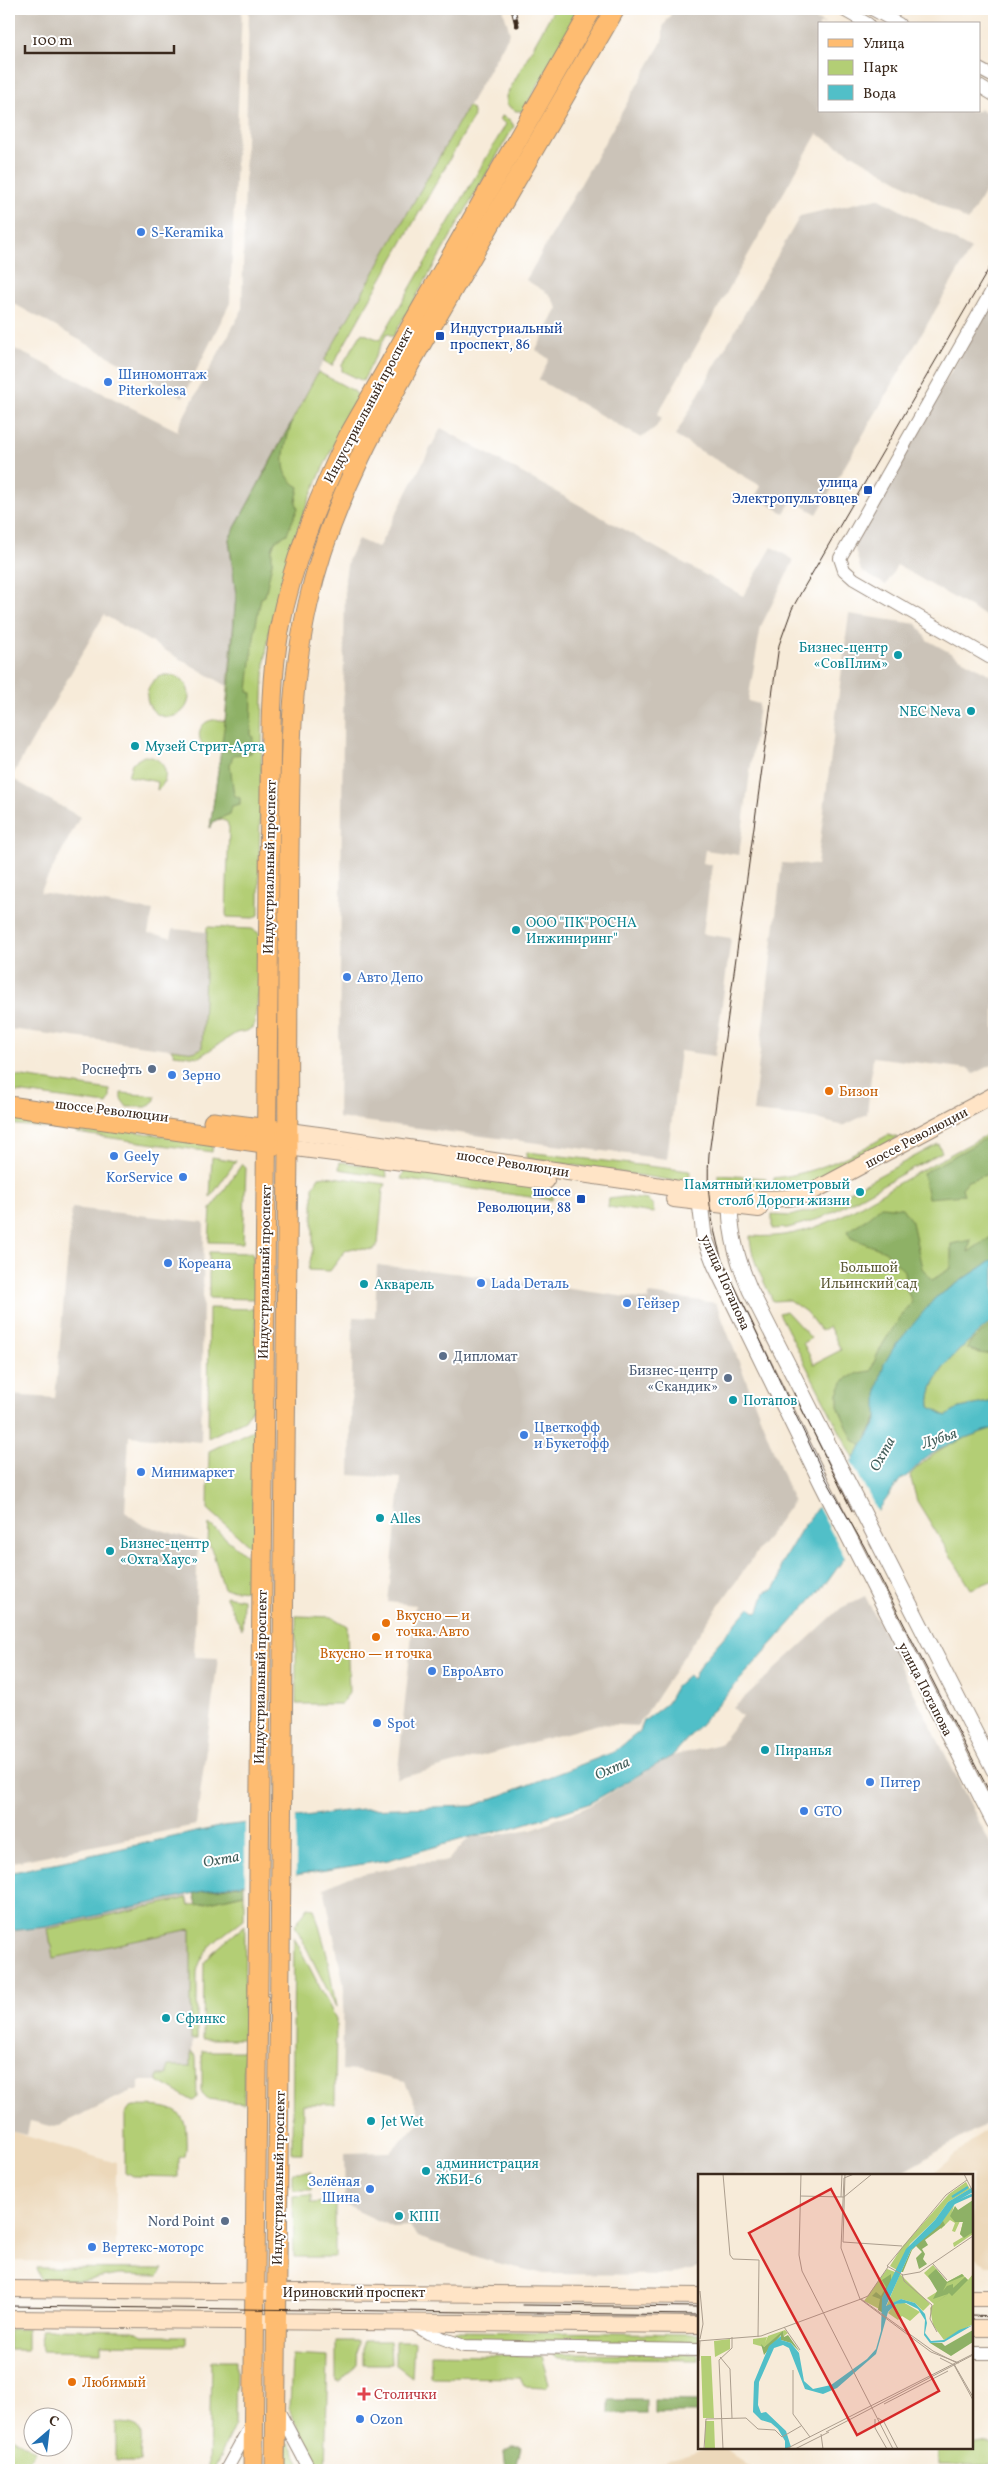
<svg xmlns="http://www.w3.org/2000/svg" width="1003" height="2479" font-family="Vollkorn,serif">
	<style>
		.built { fill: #ecd8ba }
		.industrial { fill: #cbc3b8 }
		.green { fill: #b3ce75; stroke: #777c4a }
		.forest { fill: #8eb166; stroke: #646e42 }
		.water { fill: #51bfc8; stroke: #467473 }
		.pier { fill: #f7ebd9 }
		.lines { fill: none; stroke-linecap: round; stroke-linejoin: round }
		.minor-casing { stroke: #998a7c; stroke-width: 14 }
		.tertiary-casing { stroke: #998a7c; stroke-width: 17 }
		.secondary-casing { stroke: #998a7c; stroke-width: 18 }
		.primary-casing { stroke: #998a7c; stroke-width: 21 }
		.minor { stroke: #fff; stroke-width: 12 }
		.tertiary { stroke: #fff; stroke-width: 15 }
		.secondary { stroke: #ffe4c6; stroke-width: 16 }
		.primary { stroke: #febc71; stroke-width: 19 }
		.tram { stroke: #3b2a1e; stroke-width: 1 }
		.rail-casing { stroke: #3b2a1e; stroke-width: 5 }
		.rail { stroke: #fff; stroke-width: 3; stroke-dasharray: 9; stroke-linecap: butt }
		.shop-dot { fill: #3f7fe0; stroke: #fff; stroke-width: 2 }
		.transit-dot { fill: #1a4fb4; stroke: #fff; stroke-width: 2 }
		.culture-dot { fill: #0f9aa8; stroke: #fff; stroke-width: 2 }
		.service-dot { fill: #5c6f8a; stroke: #fff; stroke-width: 2 }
		.food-dot { fill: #e8710a; stroke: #fff; stroke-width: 2 }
		.health-dot { fill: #e0444e; stroke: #fff; stroke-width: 2 }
		.labels { text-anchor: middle; stroke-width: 4; stroke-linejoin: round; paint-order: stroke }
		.shop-label { font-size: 14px; fill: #366cbe; stroke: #fff; text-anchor: start }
		.transit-label { font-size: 14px; fill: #164399; stroke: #fff; text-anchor: end }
		.street-label { font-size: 14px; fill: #3b2a1e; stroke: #fff }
		.culture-label { font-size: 14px; fill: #0d838f; stroke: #fff; text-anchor: start }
		.service-label { font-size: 14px; fill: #4e5e75; stroke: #fff; text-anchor: end }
		.food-label { font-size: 14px; fill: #c56008; stroke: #fff; text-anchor: start }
		.park-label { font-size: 14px; fill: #5f5b38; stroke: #fff }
		.health-label { font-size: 14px; fill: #be3a42; stroke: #fff; text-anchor: start }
		.water-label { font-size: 15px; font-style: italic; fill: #435e5a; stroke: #fff }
		.inset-river { fill: none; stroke: #51bfc8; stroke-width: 2.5 }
		.inset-road { fill: none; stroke: #ac9e8e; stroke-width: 1 }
		.view { fill: #d62828; fill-opacity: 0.15; stroke: #d62828; stroke-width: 2.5 }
		.inset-edge { fill: none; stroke: #3b2a1e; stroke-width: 2.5 }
	</style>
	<rect width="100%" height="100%" fill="#fff"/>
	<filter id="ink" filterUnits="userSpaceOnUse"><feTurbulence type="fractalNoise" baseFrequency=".02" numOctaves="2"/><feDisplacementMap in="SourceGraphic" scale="10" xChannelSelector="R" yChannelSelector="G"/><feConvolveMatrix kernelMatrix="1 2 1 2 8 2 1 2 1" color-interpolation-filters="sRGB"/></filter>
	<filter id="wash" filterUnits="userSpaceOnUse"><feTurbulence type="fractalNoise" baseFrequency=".0096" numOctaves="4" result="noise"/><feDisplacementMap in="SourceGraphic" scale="20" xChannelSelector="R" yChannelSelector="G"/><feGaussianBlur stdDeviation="1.12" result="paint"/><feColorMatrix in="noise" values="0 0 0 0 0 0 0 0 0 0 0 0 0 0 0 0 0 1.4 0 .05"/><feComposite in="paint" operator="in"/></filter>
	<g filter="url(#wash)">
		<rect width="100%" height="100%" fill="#f7ebd9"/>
		<!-- built -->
		<g class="built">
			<polygon points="994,2122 994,2266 986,2266 972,2255 972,2175 931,2175"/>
			<polygon points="9,2131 116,2163 116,2262 9,2261"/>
			<polygon points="708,2448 724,2448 754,2470 659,2470 667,2460"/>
		</g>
		<!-- industrial -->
		<g class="industrial">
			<polygon points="9,9 242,9 230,303 183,397 9,301"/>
			<polygon points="249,9 503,9 510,33 321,366 229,539 236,595 229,687 104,615 11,778 80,817 40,892 153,911 148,933 171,937 173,929 207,932 202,1048 194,1052 9,1029 9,346 178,431 178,427 242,310"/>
			<polygon points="674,9 797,9 825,24 819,24 819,111 979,111 979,109 994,118 994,175 968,221 817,134 657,415 662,418 656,427 641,438 539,380 549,359 536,350 558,308 549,294 526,280 663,40 663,27"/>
			<polygon points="878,198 971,249 817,514 792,500 784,513 755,497 761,486 675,436 800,216"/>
			<polygon points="994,300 994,621 897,565 886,585 861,571 855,549 858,526"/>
			<polygon points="441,428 743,596 772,547 794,560 761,626 748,701 759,704 739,855 705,850 703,863 712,865 703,934 731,938 715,1056 680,1051 667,1159 338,1118 345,579 348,560 358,539 378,548"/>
			<polygon points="849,614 917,624 927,640 994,677 994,1064 974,1074 969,1069 873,1057 867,1114 843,1126 814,1118 753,1112 782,863 817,865"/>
			<polygon points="72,1208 204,1222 201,1442 129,1436 125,1512 141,1524 198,1541 194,1657 218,1658 196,1825 9,1863 9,1395 55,1398"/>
			<polygon points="377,1265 463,1274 648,1300 649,1294 716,1303 793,1501 691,1645 638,1726 599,1724 397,1779 415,1605 388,1602 401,1478 350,1475 353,1317 375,1318"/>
			<polygon points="865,1596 994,1851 994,2119 897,2175 699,2175 699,2268 670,2275 544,2274 493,2262 417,2237 410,2226 392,2227 345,2205 344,2153 390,2152 422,2120 405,2082 358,2071 342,2070 344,1986 324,1888 352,1876 417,1863 447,1861 470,1837 496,1835 532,1829 585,1808 672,1756 720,1744 742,1716 733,1708 841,1608"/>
			<polygon points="188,1895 193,1921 192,2067 158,2081 138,2081 138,2091 131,2091 55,2127 30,2121 27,2135 9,2131 9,1931 46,1927"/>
		</g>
		<!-- green -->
		<g class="green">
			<polygon points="554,9 582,9 523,111 516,111 507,105 506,96"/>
			<polygon points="468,106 472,109 474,116 332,366 324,361"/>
			<polygon points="502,116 510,120 514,126 393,337 387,333 363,381 342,371 342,365 362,333 380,340 506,124 499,119"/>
			<path d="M 318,372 L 354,391 L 359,397 C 317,473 285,549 269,634 C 262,671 263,710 262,748 C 260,804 259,859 259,915 L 253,918 L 227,917 L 226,914 L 229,828 L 227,822 L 221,819 L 214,821 L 210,828 L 221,750 C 192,755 191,712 225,721 L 236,595 L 229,539 Z"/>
			<circle cx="168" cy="696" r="21"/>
			<path d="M 144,756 C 163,756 172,774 160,788 L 157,790 L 158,782 L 128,776 L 132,763 Z"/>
			<polygon points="207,927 252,929 259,933 259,990 254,1026 247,1031 236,1033 199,1057 174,1054 171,1049 194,1052 202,1048"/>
			<polygon points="9,1075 110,1090 110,1099 107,1104 9,1091"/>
			<polygon points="121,1093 155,1096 155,1100 147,1107 127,1107 121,1099"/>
			<polygon points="9,1111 53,1119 61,1130 9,1124"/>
			<polygon points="82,1124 213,1143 212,1152 76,1133"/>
			<path d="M 994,1131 L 994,1259 L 935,1298 L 894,1347 L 884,1364 L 877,1420 L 854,1459 L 779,1313 L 786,1311 L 811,1338 L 803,1343 L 814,1364 L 841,1350 L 829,1326 L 821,1331 L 806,1312 L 789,1300 L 773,1301 C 764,1281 750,1258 750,1236 C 812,1241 853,1209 904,1180 C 934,1163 964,1147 994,1131 Z"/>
			<path d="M 888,1135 L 898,1138 L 804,1189 L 774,1193 L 774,1178 C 817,1173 850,1156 888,1135 Z"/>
			<polygon points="938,1144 942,1152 822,1218 788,1228 772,1229 772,1215 789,1216 815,1210"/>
			<polygon points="527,1152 690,1171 689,1183 526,1158"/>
			<polygon points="212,1157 236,1161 210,1198"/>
			<polygon points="340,1162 386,1168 387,1177 339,1169"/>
			<polygon points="242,1164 246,1168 243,1243 209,1242 211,1209"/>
			<polygon points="404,1171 456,1174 541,1186 553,1191 552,1200 401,1179"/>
			<polygon points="718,1175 766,1178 765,1192 718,1187"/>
			<polygon points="326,1176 386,1184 383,1190 378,1244 373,1250 354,1248 346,1250 330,1271 308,1270 313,1249 313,1187 319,1177"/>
			<polygon points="624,1197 648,1200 653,1205 654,1213 608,1207 609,1199"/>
			<polygon points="209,1252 252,1253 259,1283 256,1299 209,1298"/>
			<polygon points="209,1308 256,1309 257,1402 245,1420 208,1438"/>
			<path d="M 994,1320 L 994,1401 L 960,1408 L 946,1416 L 930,1407 C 925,1374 971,1339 994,1320 Z"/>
			<polygon points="257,1428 255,1551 208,1509 209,1451"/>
			<path d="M 994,1428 L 994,1580 L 971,1589 L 917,1501 L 910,1475 C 932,1451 963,1437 994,1428 Z"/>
			<polygon points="209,1524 255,1563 254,1588 249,1591 224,1589 213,1553 208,1543"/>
			<polygon points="225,1596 243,1599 242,1629"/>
			<polygon points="296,1616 332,1617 347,1626 349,1693 341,1704 296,1704"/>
			<path d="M 244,1894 L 244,1919 C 225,1934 202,1947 197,1972 L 197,2039 L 191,2039 L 191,1929 L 53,1958 L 48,1929 L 187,1898 L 189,1906 Z"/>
			<polygon points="308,1907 314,1908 327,1954 336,2007 295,1925"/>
			<polygon points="245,1925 244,2039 203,2039 204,1963 213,1952"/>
			<polygon points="294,1937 336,2019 335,2104 303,2104 302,2153 292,2153"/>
			<polygon points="191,2051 196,2057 197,2098 193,2101 158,2081 158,2075 168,2075 168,2066 191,2066"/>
			<polygon points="202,2051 244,2051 244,2103 207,2099 202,2094"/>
			<path d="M 134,2106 C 159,2107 187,2103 186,2136 C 186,2143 187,2149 185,2156 L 178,2158 L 178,2177 L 132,2176 L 125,2172 L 125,2114 L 130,2107 Z"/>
			<rect x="293" y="2172" width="18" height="18"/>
			<polygon points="311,2195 311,2203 335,2202 335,2257 294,2257 293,2196"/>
			<polygon points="37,2268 163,2269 158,2276 119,2275 84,2281 40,2281"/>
			<rect x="9" y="2329" width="18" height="21"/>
			<polygon points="41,2329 134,2330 144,2336 186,2336 186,2345 101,2344 101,2352 42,2351"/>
			<polygon points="455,2331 699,2334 699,2343 473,2341 453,2335"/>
			<polygon points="336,2341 358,2341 357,2364 340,2382 336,2382"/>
			<polygon points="363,2341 390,2341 391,2364 363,2364"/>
			<polygon points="395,2341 414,2341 412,2377 395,2364"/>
			<polygon points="555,2353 699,2354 699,2360 559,2358 554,2356"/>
			<polygon points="431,2354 541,2356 549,2383 546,2387 524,2386 520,2378 431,2377"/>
			<polygon points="292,2355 328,2357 325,2470 316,2470 290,2410"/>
			<polygon points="211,2361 236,2361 235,2424 214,2470 209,2470"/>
			<path d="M 116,2423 C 149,2423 140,2434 140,2461 L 116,2461 Z"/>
			<polygon points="9,2435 35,2451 23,2470 9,2462"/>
			<polygon points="988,2442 994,2443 994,2465 938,2465 938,2448 972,2448 972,2445"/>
			<polygon points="288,2443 290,2443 304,2470 286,2470 286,2447"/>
		</g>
		<!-- forest -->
		<g class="forest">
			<path d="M 292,422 C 286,443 274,474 299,487 L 296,502 L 298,508 L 287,534 L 275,541 L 272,549 L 272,563 L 265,596 L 261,598 C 254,631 251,659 248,692 L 252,693 L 251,734 L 253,738 L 251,753 L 233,755 L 230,765 L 234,795 L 240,798 L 240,804 L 232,806 L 230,814 L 214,821 L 210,828 L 229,693 L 236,595 L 229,539 Z"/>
			<polygon points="994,1134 994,1172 968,1181 962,1188 964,1195 928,1198 923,1173"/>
			<path d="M 881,1206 L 902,1208 L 912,1222 L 922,1268 L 932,1280 L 951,1268 L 951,1244 L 971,1240 L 968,1252 L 994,1235 L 994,1259 L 935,1298 L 863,1446 L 853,1440 L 838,1406 L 838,1394 L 844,1380 L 858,1373 L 871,1371 C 878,1346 897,1323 912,1302 L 906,1288 L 904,1271 L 885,1251 L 851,1238 L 847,1231 L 865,1220 Z"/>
			<path d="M 994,1323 L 994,1351 C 985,1357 976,1352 967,1348 L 970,1342 Z"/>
			<polygon points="244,1884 244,1894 197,1905 194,1893"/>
			<rect x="609" y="2400" width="37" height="13"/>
			<polygon points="654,2400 699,2401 699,2413 654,2413"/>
			<polygon points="512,2448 521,2448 517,2464 523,2470 506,2470 504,2452"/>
		</g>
		<!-- water -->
		<path class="water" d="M 994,1259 L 994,1320 C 971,1339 925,1374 930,1407 L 946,1416 L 960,1408 L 994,1401 L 994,1428 C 974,1434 939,1447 923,1460 C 915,1468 910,1475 900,1480 L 828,1581 L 672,1756 L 588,1804 L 508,1829 L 470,1837 L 388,1860 L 221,1887 L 46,1927 L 9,1931 L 9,1873 L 223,1826 L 362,1809 L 473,1806 L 614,1752 L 640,1731 L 644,1721 L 667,1703 L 677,1685 L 688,1675 L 693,1679 L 701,1663 L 750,1607 L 755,1612 L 759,1611 L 765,1592 L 774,1589 L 780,1579 L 781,1564 L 801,1530 L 859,1451 L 877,1421 L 877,1389 L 884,1364 L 894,1347 L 935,1298 Z"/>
		<!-- pier -->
		<g class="pier">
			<polygon points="850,1459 879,1514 846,1560 817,1505"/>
			<polygon points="296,1814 296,1878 245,1886 245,1821"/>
		</g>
	</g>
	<g filter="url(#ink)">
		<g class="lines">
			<!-- minor casing -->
			<g class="minor-casing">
				<g id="minor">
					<polyline points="842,9 868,24"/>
					<polyline points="872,9 899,24"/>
					<polyline points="979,69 994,77"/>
					<polyline points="979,86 994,95"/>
					<polyline points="994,287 840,558 844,570 854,579 994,660"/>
					<polyline points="412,2323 428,2333 464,2346 699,2350"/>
					<polyline points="972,2353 994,2353"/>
					<polyline points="277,2408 310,2470"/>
					<polyline points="226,2470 252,2423"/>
				</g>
			</g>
			<!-- tertiary casing -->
			<g class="tertiary-casing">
				<g id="tertiary">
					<polyline points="700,1203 704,1236 715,1265 822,1484 994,1822"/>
					<path d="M 730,1207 C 731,1238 738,1262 750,1290 L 994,1770"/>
				</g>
			</g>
			<!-- secondary casing -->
			<g class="secondary-casing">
				<g id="secondary">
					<path d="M 288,1131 C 405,1146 520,1166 637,1182 C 690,1190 753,1206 806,1195 L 994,1095"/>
					<polyline points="288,1147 546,1181"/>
					<polyline points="674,1199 759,1209"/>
					<polyline points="9,2289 699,2296"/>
					<polyline points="972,2298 994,2298"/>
					<polyline points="9,2319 699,2325"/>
					<polyline points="972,2328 994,2328"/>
				</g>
			</g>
			<!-- primary casing -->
			<g class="primary-casing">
				<g id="primary">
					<polyline points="9,1106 277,1145"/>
					<polyline points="213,1122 278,1130"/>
					<path d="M 253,2470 L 270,791 C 271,737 270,683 279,631 C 292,562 318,499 348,437 L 592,9"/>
					<path d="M 275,2470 L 288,1147 C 287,1049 288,951 289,853 C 290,770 289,686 308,604 C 333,489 395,390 453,289 C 507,196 561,102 615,9"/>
				</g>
			</g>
			<!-- minor -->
			<use href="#minor" class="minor"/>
			<!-- tertiary -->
			<use href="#tertiary" class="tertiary"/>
			<!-- secondary -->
			<use href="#secondary" class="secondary"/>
			<!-- primary -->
			<use href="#primary" class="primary"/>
			<!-- tram -->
			<g class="tram">
				<path d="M 994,260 L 803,589 L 792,609 L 779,645 L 709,1154 C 706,1191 711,1222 721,1257 L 826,1479 L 864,1546 L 994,1801"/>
				<polyline points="794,1393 852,1511"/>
				<polyline points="522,2305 699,2307"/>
				<polyline points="9,2306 699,2315"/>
				<polyline points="972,2316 994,2317"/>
			</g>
			<!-- rail casing -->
			<g class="rail-casing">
				<polyline id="rail" points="513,9 517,25"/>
			</g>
			<!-- rail -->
			<use href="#rail" class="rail"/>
		</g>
	</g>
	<!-- markers -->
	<g class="shop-dot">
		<circle cx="141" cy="232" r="5"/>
		<circle cx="108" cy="382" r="5"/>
		<circle cx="347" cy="977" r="5"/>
		<circle cx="172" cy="1075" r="5"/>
		<circle cx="114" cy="1156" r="5"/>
		<circle cx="183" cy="1177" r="5"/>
		<circle cx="168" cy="1263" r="5"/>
		<circle cx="481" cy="1283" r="5"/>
		<circle cx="627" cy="1303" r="5"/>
		<circle cx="524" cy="1435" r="5"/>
		<circle cx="141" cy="1472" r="5"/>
		<circle cx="432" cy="1671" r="5"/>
		<circle cx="377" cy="1723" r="5"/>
		<circle cx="870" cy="1782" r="5"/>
		<circle cx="804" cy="1811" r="5"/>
		<circle cx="370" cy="2189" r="5"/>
		<circle cx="92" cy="2247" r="5"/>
		<circle cx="360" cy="2419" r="5"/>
	</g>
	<g class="transit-dot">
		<rect x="435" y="331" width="10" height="10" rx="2.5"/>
		<rect x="863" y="485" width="10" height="10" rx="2.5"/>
		<rect x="576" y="1194" width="10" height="10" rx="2.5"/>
	</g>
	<g class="culture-dot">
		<circle cx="898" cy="655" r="5"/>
		<circle cx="971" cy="711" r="5"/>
		<circle cx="135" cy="746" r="5"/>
		<circle cx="516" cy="930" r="5"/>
		<circle cx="860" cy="1192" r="5"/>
		<circle cx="364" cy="1284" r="5"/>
		<circle cx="733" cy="1400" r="5"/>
		<circle cx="380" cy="1518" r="5"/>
		<circle cx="110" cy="1551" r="5"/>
		<circle cx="765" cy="1750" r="5"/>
		<circle cx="166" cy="2018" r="5"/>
		<circle cx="371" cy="2121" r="5"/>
		<circle cx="426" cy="2171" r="5"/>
		<circle cx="399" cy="2216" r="5"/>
	</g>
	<g class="service-dot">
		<circle cx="152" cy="1069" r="5"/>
		<circle cx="443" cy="1356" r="5"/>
		<circle cx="728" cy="1378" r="5"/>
		<circle cx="225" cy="2221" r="5"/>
	</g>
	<g class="food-dot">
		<circle cx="829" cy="1091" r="5"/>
		<circle cx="386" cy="1623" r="5"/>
		<circle cx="376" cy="1637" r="5"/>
		<circle cx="72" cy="2382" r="5"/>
	</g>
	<path class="health-dot" d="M361.5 2386.5h5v5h5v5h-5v5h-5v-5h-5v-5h5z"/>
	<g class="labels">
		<!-- shop labels -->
		<g class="shop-label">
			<text x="151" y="237">S-Keramika</text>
			<text x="118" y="379">Шиномонтаж<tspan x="118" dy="16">Piterkolesa</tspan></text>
			<text x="357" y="982">Авто Депо</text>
			<text x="182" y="1080">Зерно</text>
			<text x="124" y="1161">Geely</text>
			<text x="173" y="1182" text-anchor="end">KorService</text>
			<text x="178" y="1268">Кореана</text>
			<text x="491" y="1288">Lada Dеталь</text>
			<text x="637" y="1308">Гейзер</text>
			<text x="534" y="1432">Цветкофф<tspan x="534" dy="16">и Букетофф</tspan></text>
			<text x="151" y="1477">Минимаркет</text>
			<text x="442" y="1676">ЕвроАвто</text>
			<text x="387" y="1728">Spot</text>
			<text x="880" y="1787">Питер</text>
			<text x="814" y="1816">GTO</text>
			<text x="360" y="2186" text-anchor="end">Зелёная<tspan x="360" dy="16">Шина</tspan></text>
			<text x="102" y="2252">Вертекс-моторс</text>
			<text x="370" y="2424">Ozon</text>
		</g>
		<!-- transit labels -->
		<g class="transit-label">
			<text x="450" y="333" text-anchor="start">Индустриальный<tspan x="450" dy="16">проспект, 86</tspan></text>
			<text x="858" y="487">улица<tspan x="858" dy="16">Электропультовцев</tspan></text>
			<text x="571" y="1196">шоссе<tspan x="571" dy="16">Революции, 88</tspan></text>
		</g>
		<!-- street labels -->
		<g class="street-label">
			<text transform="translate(368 405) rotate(-62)" y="5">Индустриальный проспект</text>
			<text transform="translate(269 867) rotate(-89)" y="5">Индустриальный проспект</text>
			<text transform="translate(112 1110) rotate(7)" y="5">шоссе Революции</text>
			<text transform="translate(916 1137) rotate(-28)" y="5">шоссе Революции</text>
			<text transform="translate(513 1163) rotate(9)" y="5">шоссе Революции</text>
			<text transform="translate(264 1272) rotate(-89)" y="5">Индустриальный проспект</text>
			<text transform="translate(726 1282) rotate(66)" y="5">улица Потапова</text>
			<text transform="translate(260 1677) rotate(-89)" y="5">Индустриальный проспект</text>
			<text transform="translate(926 1689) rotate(63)" y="5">улица Потапова</text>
			<text transform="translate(278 2178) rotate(-89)" y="5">Индустриальный проспект</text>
			<text x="354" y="2297">Ириновский проспект</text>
		</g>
		<!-- culture labels -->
		<g class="culture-label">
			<text x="888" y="652" text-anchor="end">Бизнес-центр<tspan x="888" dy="16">«СовПлим»</tspan></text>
			<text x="961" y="716" text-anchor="end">NEC Neva</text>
			<text x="145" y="751">Музей Стрит-Арта</text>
			<text x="526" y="927">ООО "ПК"РОСНА<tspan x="526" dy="16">Инжиниринг"</tspan></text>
			<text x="850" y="1189" text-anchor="end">Памятный километровый<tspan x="850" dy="16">столб Дороги жизни</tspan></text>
			<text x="374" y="1289">Акварель</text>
			<text x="743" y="1405">Потапов</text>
			<text x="390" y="1523">Alles</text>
			<text x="120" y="1548">Бизнес-центр<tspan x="120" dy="16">«Охта Хаус»</tspan></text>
			<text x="775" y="1755">Пиранья</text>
			<text x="176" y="2023">Сфинкс</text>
			<text x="381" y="2126">Jet Wet</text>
			<text x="436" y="2168">администрация<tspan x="436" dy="16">ЖБИ-6</tspan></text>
			<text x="409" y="2221">КПП</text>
		</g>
		<!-- service labels -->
		<g class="service-label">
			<text x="142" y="1074">Роснефть</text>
			<text x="453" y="1361" text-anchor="start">Дипломат</text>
			<text x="718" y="1375">Бизнес-центр<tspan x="718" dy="16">«Скандик»</tspan></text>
			<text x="215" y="2226">Nord Point</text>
		</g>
		<!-- food labels -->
		<g class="food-label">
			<text x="839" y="1096">Бизон</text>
			<text x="396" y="1620">Вкусно — и<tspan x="396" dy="16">точка. Авто</tspan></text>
			<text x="376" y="1658" text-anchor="middle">Вкусно — и точка</text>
			<text x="82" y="2387">Любимый</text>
		</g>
		<!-- park labels -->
		<g class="park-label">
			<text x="869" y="1272">Большой<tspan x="869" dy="16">Ильинский сад</tspan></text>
		</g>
		<!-- health labels -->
		<g class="health-label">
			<text x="374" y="2399">Столички</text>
		</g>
		<!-- water labels -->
		<g class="water-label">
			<text transform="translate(939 1438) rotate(-18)" y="5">Лубья</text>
			<text transform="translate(882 1454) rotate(-61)" y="5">Охта</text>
			<text transform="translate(612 1768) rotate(-24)" y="5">Охта</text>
			<text transform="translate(221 1859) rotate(-10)" y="5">Охта</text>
		</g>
	</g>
	<!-- overview -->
	<g transform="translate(698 2174)">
		<rect width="275" height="275" fill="#f7ebd9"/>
		<path d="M 268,8 L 272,15 L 250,28 L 237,46 L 212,70 L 199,96 L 192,92 L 204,73 L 251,20 ZM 275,28 L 275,60 L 256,73 L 255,69 L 265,63 L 262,60 L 265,48 L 262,47 L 257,58 L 254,57 L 257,49 L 252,46 L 243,55 L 241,51 L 256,31 L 254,39 L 258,43 ZM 235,91 L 249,108 L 264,100 L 270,106 L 275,100 L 275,150 L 246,166 L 235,151 L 232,134 L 236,130 L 229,124 L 242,116 L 226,99 ZM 189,95 L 197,98 L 185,137 L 166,127 ZM 202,100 L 232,130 L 225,137 L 217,129 L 203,125 L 188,133 ZM 205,128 L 222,138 L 212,147 L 204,142 L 200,146 L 190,139 L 196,131 ZM 87,156 L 90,159 L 86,162 L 85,158 L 66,173 L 55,170 L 55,165 L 69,163 L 67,169 L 70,162 ZM 32,165 L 32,175 L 17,183 L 16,167 ZM 3,182 L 13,182 L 16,244 L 5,244 ZM 7,247 L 16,247 L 17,275 L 7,275 Z" fill="#b3ce75"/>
		<path d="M 275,21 L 275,58 L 266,64 L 262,60 L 265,48 L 257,48 L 252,42 L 257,32 L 260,36 L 275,26 ZM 245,47 L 247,51 L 227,66 L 230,71 L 224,75 L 227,80 L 225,85 L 229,90 L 221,95 L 218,84 L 224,78 L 218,72 L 214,76 L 205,98 L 203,98 L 213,76 L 218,70 ZM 238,95 L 249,108 L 264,100 L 266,102 L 249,109 L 245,117 L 249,112 L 255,110 L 255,114 L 267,103 L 270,106 L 254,122 L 251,119 L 238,129 L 250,120 L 235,125 L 239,117 L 230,102 ZM 193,100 L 193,108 L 184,124 L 185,139 L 180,136 L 182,125 L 174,122 L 178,118 L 183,122 L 188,113 L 184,106 ZM 275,156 L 275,168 L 253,182 L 232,169 L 244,169 L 247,172 ZM 85,157 L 86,163 L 90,161 L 102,178 L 93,169 L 83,166 L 83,161 L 66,181 L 63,170 L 66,173 Z" fill="#8eb166"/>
		<path d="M 275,13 L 275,18 L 259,27 L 242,51 L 213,76 L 188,132 L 203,125 L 217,129 L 227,140 L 229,149 L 227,159 L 233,167 L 246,166 L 261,156 L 275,151 L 246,168 L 232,169 L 226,161 L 227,146 L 220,135 L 208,129 L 198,130 L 190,138 L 178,180 L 139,214 L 125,220 L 107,215 L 91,174 L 85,171 L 76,174 L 61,208 L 60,231 L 63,239 L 68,238 L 88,257 L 93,273 L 87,275 L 87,267 L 80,255 L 73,249 L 63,246 L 55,238 L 56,208 L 71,172 L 83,162 L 83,166 L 93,169 L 101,179 L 106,207 L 115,215 L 133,211 L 169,185 L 178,175 L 183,157 L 184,124 L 208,75 L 237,46 L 250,28 Z" fill="#51bfc8"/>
		<path class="inset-river" d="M 254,23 L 270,13M 256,29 L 274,21"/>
		<path class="inset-road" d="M 25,0 L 32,81 L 35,85 L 61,86 L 60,163M 103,0 L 101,81 L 104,97 L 195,275M 147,0 L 145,68 L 204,72M 156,0 L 146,4 L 143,74 L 162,125 L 233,178 L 261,189M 266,0 L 275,18M 102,22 L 146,23 L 174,0M 143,23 L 144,0M 235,90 L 249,106M 189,92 L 248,21 L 269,6M 189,92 L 205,101 L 222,98 L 275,62M 204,100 L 206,107 L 234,131 L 232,145 L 239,158M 163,125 L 235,177 L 259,189M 86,153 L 102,176M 2,165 L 5,150 L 2,117M 0,167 L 63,162 L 163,125 L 170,122 L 190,93M 22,183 L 32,195 L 34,244M 242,184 L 256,191M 1,187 L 2,167M 256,190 L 275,223M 256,191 L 275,226M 95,196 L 95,240 L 112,263M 186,230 L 250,197M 180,244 L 186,248 L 200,275M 177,245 L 177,254 L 189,275M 128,258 L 275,181M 123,260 L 125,275M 6,275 L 8,245 L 48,244 L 60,255 L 77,256 L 84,263 L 103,252M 25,275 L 21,186 L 34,174 L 34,163M 88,275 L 275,180M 97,275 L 131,258"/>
		<path class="view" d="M 133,15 L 241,217 L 159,261 L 51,59 Z"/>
		<rect width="275" height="275" class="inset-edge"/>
	</g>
	<!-- margin -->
	<rect width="1003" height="2479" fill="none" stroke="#fff" stroke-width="30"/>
	<!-- legend -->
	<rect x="818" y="22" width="162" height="90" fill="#ffffff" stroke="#b1aaa5"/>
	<rect x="828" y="39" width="25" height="8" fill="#febc71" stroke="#b1aaa5"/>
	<text x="863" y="48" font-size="15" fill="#3b2a1e">Улица</text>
	<rect x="828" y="60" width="25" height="15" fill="#b3ce75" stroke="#b1aaa5"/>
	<text x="863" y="72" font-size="15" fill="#3b2a1e">Парк</text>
	<rect x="828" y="85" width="25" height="15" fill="#51bfc8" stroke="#b1aaa5"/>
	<text x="863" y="98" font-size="15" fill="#3b2a1e">Вода</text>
	<!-- north arrow -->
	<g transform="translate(48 2432) rotate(28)"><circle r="24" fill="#ffffff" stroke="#b1aaa5"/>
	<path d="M0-4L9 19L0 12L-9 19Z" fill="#1f6fb2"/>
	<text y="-8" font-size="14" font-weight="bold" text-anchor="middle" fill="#3b2a1e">С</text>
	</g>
	<!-- scale -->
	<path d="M25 45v8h149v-8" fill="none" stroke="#3b2a1e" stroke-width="2.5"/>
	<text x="32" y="45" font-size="15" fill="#3b2a1e" stroke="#ffffff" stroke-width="4" paint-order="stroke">100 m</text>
</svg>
